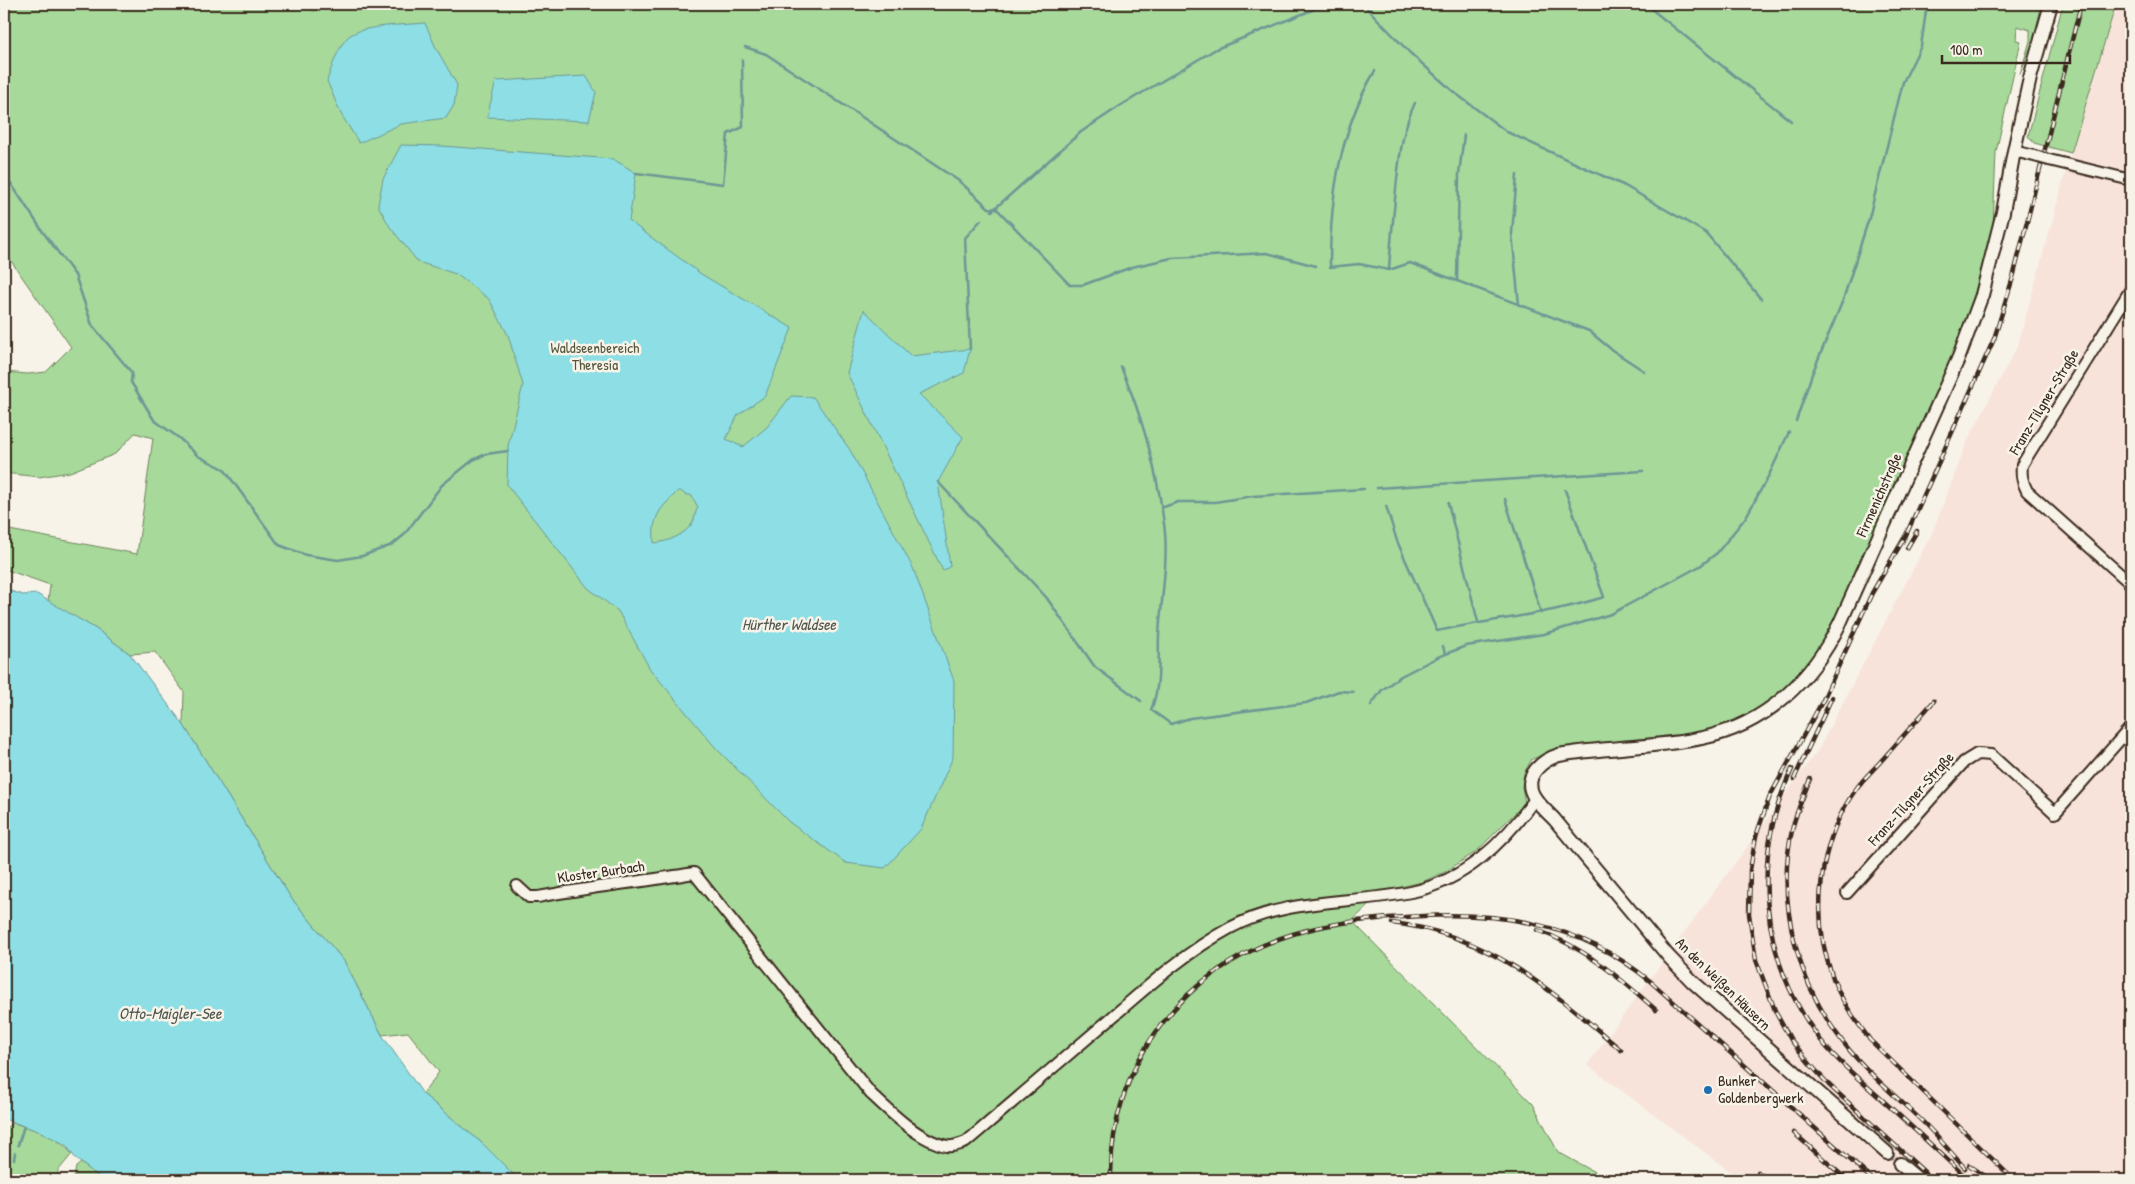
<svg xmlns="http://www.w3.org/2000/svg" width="2135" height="1184" font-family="'Patrick Hand',sans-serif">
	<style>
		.built { fill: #f8e3da }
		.green { fill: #a6d99a; stroke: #70825c }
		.water { fill: #8ddfe5; stroke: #6c9795; fill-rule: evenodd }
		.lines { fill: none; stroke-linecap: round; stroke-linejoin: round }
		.stream { stroke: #6c9795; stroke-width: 2.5 }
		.minor-casing { stroke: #3b2a1e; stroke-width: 14 }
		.tertiary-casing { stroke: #3b2a1e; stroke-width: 16 }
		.minor { stroke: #f7f3e8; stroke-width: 10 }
		.tertiary { stroke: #f7f3e8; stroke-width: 12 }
		.rail-casing { stroke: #3b2a1e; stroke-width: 4.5 }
		.rail { stroke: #f7f3e8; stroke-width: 2.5; stroke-dasharray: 8; stroke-linecap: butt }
		.minor-bridge-casing { stroke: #3b2a1e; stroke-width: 14; stroke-linecap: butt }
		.minor-bridge { stroke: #f7f3e8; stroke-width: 10 }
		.poi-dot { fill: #1f6fb2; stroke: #f7f3e8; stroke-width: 2 }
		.labels { text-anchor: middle; stroke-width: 5; stroke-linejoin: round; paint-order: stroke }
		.park-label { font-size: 15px; fill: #56563d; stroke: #f7f3e8 }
		.street-label { font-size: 15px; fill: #3b2a1e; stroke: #f7f3e8 }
		.poi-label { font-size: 15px; fill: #3b2a1e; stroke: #f7f3e8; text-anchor: start }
		.water-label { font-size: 16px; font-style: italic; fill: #505750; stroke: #f7f3e8 }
	</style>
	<rect width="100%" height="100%" fill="#f7f3e8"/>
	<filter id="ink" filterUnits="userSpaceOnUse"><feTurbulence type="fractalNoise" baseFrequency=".02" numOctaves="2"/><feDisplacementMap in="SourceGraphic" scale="10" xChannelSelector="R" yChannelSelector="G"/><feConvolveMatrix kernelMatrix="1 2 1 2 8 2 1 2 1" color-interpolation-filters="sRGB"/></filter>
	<g filter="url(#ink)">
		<!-- built -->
		<polygon class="built" points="2116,4 2131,4 2131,1180 1954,1180 1951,1177 1948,1180 1742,1180 1587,1065 1818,750 1932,533 1968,440 2018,345 2071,153"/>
		<!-- green -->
		<g class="green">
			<polygon points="4,4 309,4 313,11 335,4 2042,4 2033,41 2020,74 2030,41 2030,30 2017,26 2016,40 2021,41 1996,152 1993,227 1972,303 1960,337 1827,636 1812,659 1795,679 1777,696 1756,710 1733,721 1710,730 1686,734 1564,747 1532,759 1524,773 1522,787 1525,803 1477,851 1445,872 1422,882 1384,891 1352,921 1533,1104 1558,1152 1609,1180 1023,1180 1020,1178 996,1177 994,1180 519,1180 483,1144 423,1094 439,1072 408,1032 382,1035 344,961 291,898 183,724 184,692 155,652 130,654 96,629 48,602 50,585 4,569 4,529 137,554 153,438 135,433 115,454 70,472 39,477 4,473 4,372 28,374 46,372 71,347 4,251"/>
			<polygon points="2063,4 2116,4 2071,153 2034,143 2028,136"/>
			<path d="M 13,1123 C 34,1129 59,1136 72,1154 L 58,1171 L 58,1175 L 65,1179 L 74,1178 L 76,1167 L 81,1163 L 103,1180 L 4,1180 L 4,1129 Z"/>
		</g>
		<!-- water -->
		<g class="water">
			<path d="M 425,23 L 436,48 L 457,85 L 454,105 L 446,118 L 401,124 L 359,143 L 341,114 L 327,81 C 331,69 339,44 349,36 C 363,25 407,25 425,23 Z"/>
			<polygon points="586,76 596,92 589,121 487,117 496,81"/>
			<path d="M 401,145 L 442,146 L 613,159 L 636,173 L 629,221 L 701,274 L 792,328 L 765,396 L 738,415 L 726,439 L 743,447 L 767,427 L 791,396 L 813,397 L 850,450 L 913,568 L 954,681 L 953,757 L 921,829 L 885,868 L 846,863 L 789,822 L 715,747 L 650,669 L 618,611 L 588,588 L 507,485 L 508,446 L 523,385 L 508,335 L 489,299 L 456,274 L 418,262 L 390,227 L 378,205 L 383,179 ZM 679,490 L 686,495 L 691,495 L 698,507 C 695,512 695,518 693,522 C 687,534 666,543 654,543 C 652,515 660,509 679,490 Z"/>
			<polygon points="864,310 911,356 970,349 964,373 919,394 963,437 938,482 950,566 943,571 847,373"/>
			<polygon points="4,589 23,595 37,594 96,629 130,654 183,724 291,898 344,961 382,1035 423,1094 483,1144 519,1180 103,1180 76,1159 66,1145 41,1132 4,1119"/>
			<polygon points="1015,1175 1023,1180 994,1180 996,1178"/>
		</g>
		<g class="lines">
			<!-- stream -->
			<g class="stream">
				<polyline points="1363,4 1410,53 1455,93 1507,132 1625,186 1706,233 1761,299"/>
				<polyline points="1645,4 1791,121"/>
				<polyline points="745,47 766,54 959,181 989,208 997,209 1070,285 1083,285 1132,267 1172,258 1267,253 1316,266"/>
				<path d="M 1375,71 C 1339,131 1330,199 1330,267 L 1359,264 L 1389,270 L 1410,263 L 1589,331 L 1612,350 L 1644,371"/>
				<polyline points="4,173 43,232 75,275 92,325 132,373 131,382 154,420 179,438 198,456 224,469 279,545 306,555 338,560 362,556 392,545 404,535 442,485 473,460 486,454 508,451"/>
				<polyline points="636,173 723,184 728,134 743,127 742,60"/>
				<polyline points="1517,175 1512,233 1519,305"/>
				<polyline points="992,211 1081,132 1120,106 1216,49 1317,8 1338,4"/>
				<path d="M 1389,269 C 1391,239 1394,209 1397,179 C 1400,152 1403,128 1415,103"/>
				<polyline points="1457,281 1459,174 1464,135"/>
				<polyline points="970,349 965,238 981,220"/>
				<path d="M 1121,367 C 1142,416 1157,471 1164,524 C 1169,558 1161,600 1159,635 C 1158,660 1161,685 1151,710 L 1171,724 L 1190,718 L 1306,703 L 1339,691 L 1353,692"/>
				<polyline points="1796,421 1812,374 1843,300 1869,218 1903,82 1921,46 1927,4"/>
				<polyline points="938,482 1046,597 1095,667 1141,701"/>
				<polyline points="1377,488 1643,471"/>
				<polyline points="1505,499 1541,613"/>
				<polyline points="1448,503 1478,622"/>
				<path d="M 1386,506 L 1397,541 L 1437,631 C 1493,619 1550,614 1604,597 L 1565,490"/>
				<polyline points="1161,508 1178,502 1215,502 1253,496 1364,489"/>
				<polyline points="1443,646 1445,654"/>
				<polyline points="1371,705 1382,690 1401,676 1438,657 1466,646 1544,634 1611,614 1700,566 1717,553 1746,517 1770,473 1789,432"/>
				<polyline points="18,1145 24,1126"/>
				<polyline points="14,1159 15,1153"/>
			</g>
			<!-- minor casing -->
			<g class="minor-casing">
				<g id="minor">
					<polyline points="2014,151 2038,157"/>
					<polyline points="2049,160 2131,180"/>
					<path d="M 2131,289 L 2022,465 C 2021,475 2022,481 2027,491 L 2131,584"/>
					<path d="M 517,886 L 529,897 L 538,897 C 590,887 642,882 694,873 L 871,1094 C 890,1112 920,1141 947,1146 C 954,1147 960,1144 966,1142 C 1014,1101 1062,1060 1110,1019 C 1148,986 1186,952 1230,928 C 1286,898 1351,904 1411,892 C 1465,881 1504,842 1535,799"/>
					<polyline points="1847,893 1964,762 1977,754 1991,755 2055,813 2131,727"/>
				</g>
			</g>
			<!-- tertiary casing -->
			<g class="tertiary-casing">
				<g id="tertiary">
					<path d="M 1887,1153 L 1693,982 L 1669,957 L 1554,819 C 1547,812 1538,804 1533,795 C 1523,776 1542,760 1559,755 C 1606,747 1655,748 1702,738 C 1766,725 1812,680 1840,623 L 1959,357 L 1982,295 L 2003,212 L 2014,151 L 2030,78 L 2051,4"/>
					<polyline points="1900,1164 1919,1180"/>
				</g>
			</g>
			<!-- minor -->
			<use href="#minor" class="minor"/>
			<!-- tertiary -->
			<use href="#tertiary" class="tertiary"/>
			<!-- rail casing -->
			<g class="rail-casing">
				<g id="rail">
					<polyline points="1907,548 1917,531"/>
					<path d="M 1934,701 C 1916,721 1899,741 1881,761 C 1873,770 1863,779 1856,789 C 1818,842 1810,918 1833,978 C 1841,1001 1856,1021 1870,1040 L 2014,1180"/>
					<path d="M 1792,769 C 1751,856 1760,956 1816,1034 C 1834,1059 1858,1078 1880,1098 C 1910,1125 1940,1153 1969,1180"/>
					<polyline points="1794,779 1832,697"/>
					<path d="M 1810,779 C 1804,795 1797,810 1793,826 C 1774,904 1799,991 1851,1052 C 1873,1078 1899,1099 1924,1123 C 1938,1137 1951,1153 1965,1168"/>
					<path d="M 1392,923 C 1486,933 1552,990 1621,1050"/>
					<path d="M 1537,930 C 1584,947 1619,977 1656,1010"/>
					<polyline points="1794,1133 1847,1180"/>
					<polyline points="1969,1165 1991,1180"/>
					<polyline points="1758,1172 1767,1180"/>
					<path d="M 1111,1180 C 1109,1064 1183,968 1293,934 C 1329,923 1367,919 1405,917 C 1496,910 1577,921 1650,981 L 1873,1180"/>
					<polyline points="1933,1180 1829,1085 1810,1064 1791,1040 1776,1013 1756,960 1749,914 1750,870 1756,836 1770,796 1823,700 1872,593 1906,535 1994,339 2014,274 2081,4"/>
				</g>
			</g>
			<!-- rail -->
			<use href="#rail" class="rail"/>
			<!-- minor-bridge casing -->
			<g class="minor-bridge-casing">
				<polyline id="minor-bridge" points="2038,157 2049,160"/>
			</g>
			<!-- minor-bridge -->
			<use href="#minor-bridge" class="minor-bridge"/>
		</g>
	</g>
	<!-- markers -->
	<circle class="poi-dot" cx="1708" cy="1090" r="5"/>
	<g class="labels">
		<!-- park labels -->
		<g class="park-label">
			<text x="595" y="353">Waldseenbereich<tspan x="595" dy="17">Theresia</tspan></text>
		</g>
		<!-- street labels -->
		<g class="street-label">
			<text transform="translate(2044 402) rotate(-59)" y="5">Franz-Tilgner-Straße</text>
			<text transform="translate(1879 495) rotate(-66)" y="5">Firmenichstraße</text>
			<text transform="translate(1911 799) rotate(-48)" y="5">Franz-Tilgner-Straße</text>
			<text transform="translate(601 872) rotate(-8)" y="5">Kloster Burbach</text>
			<text transform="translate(1723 984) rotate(44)" y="5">An den Weißen Häusern</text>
		</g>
		<!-- poi labels -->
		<g class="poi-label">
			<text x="1718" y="1086">Bunker<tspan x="1718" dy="17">Goldenbergwerk</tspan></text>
		</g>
		<!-- water labels -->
		<g class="water-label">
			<text x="789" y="630">Hürther Waldsee</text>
			<text x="170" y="1019">Otto-Maigler-See</text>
		</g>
	</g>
	<!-- margin -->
	<rect width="2135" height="1184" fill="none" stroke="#f7f3e8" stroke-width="20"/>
	<rect x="10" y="10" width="2115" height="1164" fill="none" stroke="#3b2a1e" stroke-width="2" filter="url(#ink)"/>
	<!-- scale -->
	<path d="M1942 55v8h128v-8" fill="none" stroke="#3b2a1e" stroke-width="2.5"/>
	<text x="1950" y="55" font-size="15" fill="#3b2a1e" stroke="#f7f3e8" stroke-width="4" paint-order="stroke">100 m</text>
</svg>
